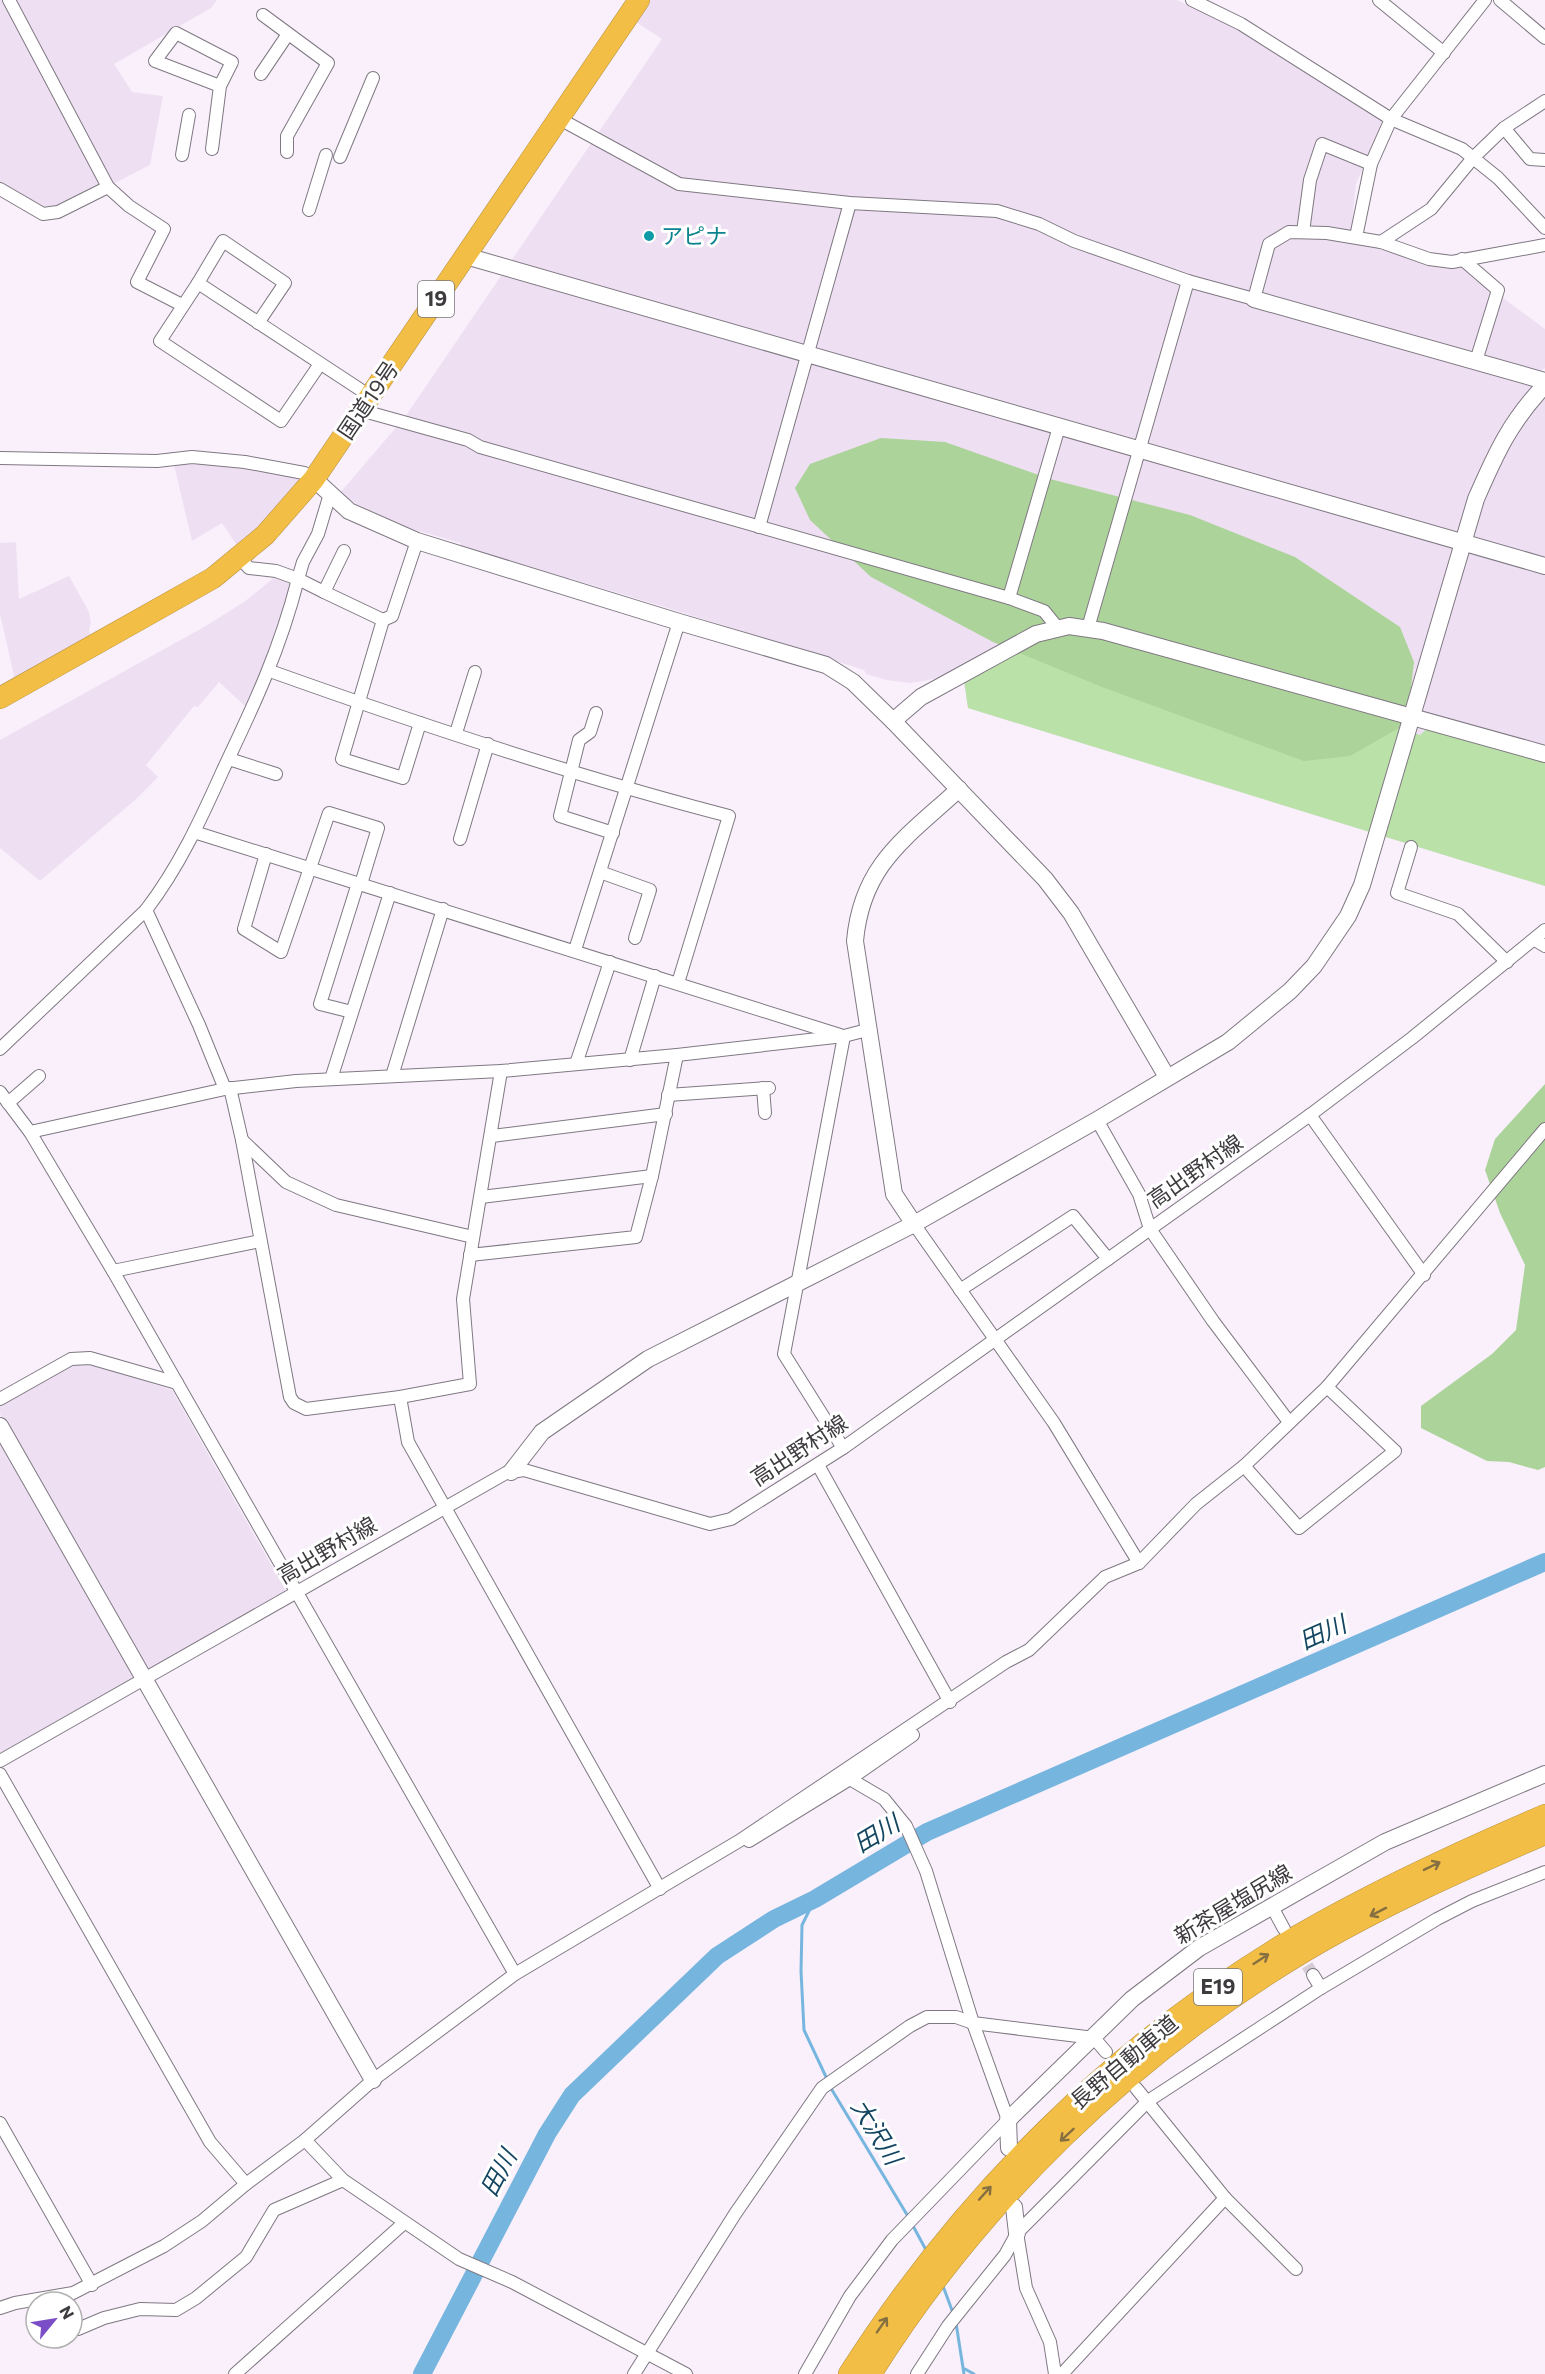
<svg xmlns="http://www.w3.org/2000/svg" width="1545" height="2374" font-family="Commissioner,'Noto Sans JP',sans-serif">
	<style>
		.built { fill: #eee0f2 }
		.green { fill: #bae1a8 }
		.forest { fill: #acd39a }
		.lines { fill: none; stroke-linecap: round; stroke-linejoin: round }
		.stream { stroke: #76b5de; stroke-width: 3 }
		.river { stroke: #76b5de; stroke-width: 18 }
		.street-tunnel { stroke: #d4ccd6; stroke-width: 12; stroke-dasharray: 12 6; stroke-linecap: butt }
		.street-casing { stroke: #7f7882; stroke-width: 14 }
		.secondary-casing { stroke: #7f7882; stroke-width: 18 }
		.highway-casing { stroke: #b39043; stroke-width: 22 }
		.street { stroke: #fff; stroke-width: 12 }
		.secondary { stroke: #fff; stroke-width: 16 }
		.highway { stroke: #f2be45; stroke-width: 21 }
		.oneway { stroke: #866f41 }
		.culture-dot { fill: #0f9aa8; stroke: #fff; stroke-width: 2 }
		.labels { text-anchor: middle; stroke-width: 6; stroke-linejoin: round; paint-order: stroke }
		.shield { fill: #fff; stroke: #787679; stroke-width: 1.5 }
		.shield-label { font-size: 21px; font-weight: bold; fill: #3e3b3f }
		.culture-label { font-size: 22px; fill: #0d838f; stroke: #fff; text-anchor: start }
		.street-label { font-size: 22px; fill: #3e3b3f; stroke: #fff }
		.water-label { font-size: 24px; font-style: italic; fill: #144662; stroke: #fff }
	</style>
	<rect width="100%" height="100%" fill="#f9f0fc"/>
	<!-- built -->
	<g class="built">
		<polygon points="0,0 217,0 211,8 114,64 132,92 163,96 150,165 58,212 43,214 0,192"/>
		<polygon points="650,0 1177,0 1233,27 1380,118 1382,124 1356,184 1350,241 1369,244 1423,262 1461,267 1545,329 1545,368 1525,381 1545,387 1545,886 968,708 962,667 942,677 923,681 910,683 886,680 866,674 864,670 684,613 569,578 568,582 460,547 461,543 391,523 339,494 405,417 662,39 636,22"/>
		<polygon points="203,464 246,468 300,479 261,528 238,547 222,523 192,541 174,465"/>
		<polygon points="16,542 19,599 69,576 89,612 91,623 89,630 92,639 15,680 0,614 0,543"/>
		<polygon points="276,576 293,584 286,616 247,708 219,682 198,707 194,706 146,765 158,777 135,800 40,881 0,848 0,740 204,627 244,602"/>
		<polygon points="90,1363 172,1390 286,1591 146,1671 0,1414 0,1405 70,1364"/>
		<polygon points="0,1439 135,1676 0,1753"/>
	</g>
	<!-- green -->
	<polygon class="green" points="1029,643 1399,725 1399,728 1420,735 1429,727 1545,761 1545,886 968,708 964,681"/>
	<!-- forest -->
	<g class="forest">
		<polygon points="881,438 945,442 1050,479 1190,515 1295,557 1400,627 1414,662 1409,705 1399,728 1350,756 1304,761 1102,687 993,642 871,577 810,520 795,488 810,464"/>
		<polygon points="1545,1084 1545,1467 1538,1470 1509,1462 1487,1461 1421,1428 1421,1406 1492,1354 1516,1330 1525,1265 1500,1213 1485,1170 1495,1139"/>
	</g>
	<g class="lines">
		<!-- stream -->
		<g class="stream">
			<polyline points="815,1899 802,1925 801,1971 804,2030 827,2079"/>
			<polyline points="829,2085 909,2218"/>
			<polyline points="912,2224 926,2250"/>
			<polyline points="943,2286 953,2313"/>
			<polyline points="956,2323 964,2374"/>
			<polyline points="965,2369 974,2374"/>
		</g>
		<!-- river -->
		<polyline class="river" points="422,2374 547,2134 572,2095 717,1956 774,1919 815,1899 927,1832 1545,1562"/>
		<!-- street-tunnel -->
		<polyline class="street-tunnel" points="1298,1950 1313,1975"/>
		<!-- street casing -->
		<g class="street-casing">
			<g id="street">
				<polyline points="9,0 108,187 129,206 164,229 137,282 182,305"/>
				<polyline points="1192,0 1241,24 1391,119 1462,149 1498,178 1545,228"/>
				<polyline points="1379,0 1444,53"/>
				<polyline points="1500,0 1545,38"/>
				<polyline points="263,15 328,63 287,136 287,152"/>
				<polyline points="261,74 288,34"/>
				<polyline points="558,118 679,184 850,203 997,211 1039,224 1074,241 1188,281 1254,299 1269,244 1289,232 1327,233 1381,242 1429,259 1452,262 1545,245"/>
				<polyline points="1504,128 1530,159 1545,160"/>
				<polyline points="212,149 220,86 232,62 176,33 155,61 220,86"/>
				<polyline points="182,155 189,115"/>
				<polyline points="340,157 373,78"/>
				<polyline points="0,189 43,214 58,212 108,187"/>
				<polyline points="309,210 326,155"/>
				<polyline points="1303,232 1310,180 1322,144 1371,164"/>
				<polyline points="1356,237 1371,164 1391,119 1485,0"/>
				<polyline points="1381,242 1431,209 1473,158 1504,128 1545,101"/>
				<polyline points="1462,259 1498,290 1476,361"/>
				<polyline points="198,283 223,241 285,283 258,323"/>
				<polyline points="320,364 281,421 160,341 198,283 370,396"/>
				<polyline points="360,410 468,440 480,447 1009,598 1044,611 1057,627"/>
				<polyline points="0,458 157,461 192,457 245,462 304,473 314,479"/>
				<polyline points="330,494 318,534 303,562 298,579 324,592 344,551"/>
				<polyline points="759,527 850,203"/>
				<polyline points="417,541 392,616 383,620 342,759 403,778 420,723"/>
				<polyline points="324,592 383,620"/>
				<polyline points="1009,598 1059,427"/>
				<polyline points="1088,628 1188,281"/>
				<path d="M 270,671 C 421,725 574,776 729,816 L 678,983"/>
				<polyline points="596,713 590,732 579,740 560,816 613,833"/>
				<polyline points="456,733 475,672"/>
				<polyline points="229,759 276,774"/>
				<polyline points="194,832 840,1035"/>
				<polyline points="460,839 488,744"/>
				<polyline points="1411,847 1397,893 1458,914 1507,962"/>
				<polyline points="266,854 244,929 281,952 329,813 378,828 361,884"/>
				<polyline points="600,872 650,890 635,938"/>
				<polyline points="146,910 199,1025 225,1089"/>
				<polyline points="1535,940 1545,946"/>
				<polyline points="575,950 679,622"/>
				<polyline points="352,1012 320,1004 358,883"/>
				<path d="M 0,1049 L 146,910 C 179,867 201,819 223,770 C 254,705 280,650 298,579 L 276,571 L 249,568 L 240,558"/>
				<polyline points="630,1060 655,976"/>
				<polyline points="576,1064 610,962"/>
				<polyline points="392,1076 443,909"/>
				<polyline points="331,1079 390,893"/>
				<polyline points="230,1088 242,1140 290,1397 294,1403 306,1409 400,1397 470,1384 463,1299 501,1071"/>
				<polyline points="763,1088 765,1113"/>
				<polyline points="0,1092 30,1132 113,1271 515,1974"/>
				<polyline points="668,1095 769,1088"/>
				<polyline points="8,1103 39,1076"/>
				<polyline points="1310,1115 1424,1275"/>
				<polyline points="1097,1120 1139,1194 1150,1229 1213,1321 1289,1422"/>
				<polyline points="30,1132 225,1089 296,1081 501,1071 677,1055 844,1036 867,1030"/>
				<polyline points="492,1136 666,1114"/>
				<polyline points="242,1140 286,1182 336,1205 473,1237"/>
				<polyline points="481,1197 652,1176"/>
				<polyline points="914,1224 1054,1423 1139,1563"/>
				<polyline points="470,1255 636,1237 652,1176 677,1055"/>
				<polyline points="113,1271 260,1241"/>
				<polyline points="960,1290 1073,1216 1108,1259"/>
				<polyline points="400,1397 408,1442 660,1889"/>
				<polyline points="0,1399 71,1359 90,1358 177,1383"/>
				<polyline points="843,1448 784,1354 844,1036"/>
				<polyline points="818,1465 950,1702"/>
				<polyline points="1244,1466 1299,1528 1395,1451 1327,1387"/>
				<polyline points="0,1761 506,1473 524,1470 710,1524 731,1519 843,1448 1310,1115 1412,1038 1545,930"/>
				<polyline points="0,1774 210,2142 246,2184"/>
				<polyline points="749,1841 850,1779 913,1735"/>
				<polyline points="1271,1905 1284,1929"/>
				<polyline points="1313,1975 1321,1988"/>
				<polyline points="1136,2088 1225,2198 1296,2269"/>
				<polyline points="0,2123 92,2285"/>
				<polyline points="305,2140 343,2180 459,2259 512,2282 686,2374"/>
				<polyline points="1017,2233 1026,2288 1050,2342 1055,2374"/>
				<polyline points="0,2308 15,2303 73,2293 164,2246 202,2221 246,2184 305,2140 373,2080 515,1974 739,1841 1006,1662 1029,1650 1105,1577 1139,1563 1196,1504 1244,1466 1327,1387 1545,1129"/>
				<polyline points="72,2325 78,2329 104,2318 140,2309 176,2310 196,2298 246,2257 274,2210 343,2180"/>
				<polyline points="235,2374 404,2223"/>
				<polyline points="634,2374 735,2214 822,2088 910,2026 927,2017 956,2017 973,2023 1094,2038 1106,2052"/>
				<polyline points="805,2374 850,2296 892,2240 1008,2120 973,2023 926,1871 906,1826 884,1799 850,1779"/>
				<polyline points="917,2374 948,2326 1005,2255 1017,2233 1148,2101 1321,1988 1437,1919 1472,1901 1545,1872"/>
				<polyline points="1062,2374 1225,2198"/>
			</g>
		</g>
		<!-- secondary casing -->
		<g class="secondary-casing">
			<g id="secondary">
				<polyline points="466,256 1545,566"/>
				<polyline points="1254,299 1545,381"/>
				<polyline points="314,479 349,511 417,541 679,622 826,665 853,682 893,721 921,697 1036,634 1069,626 1103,631 1545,754"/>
				<polyline points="893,721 1045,879 1071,913 1167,1077"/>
				<path d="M 914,1224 L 894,1194 L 855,941 C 862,864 906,838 959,789"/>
				<polyline points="0,1426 373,2080"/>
				<path d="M 511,1472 L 542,1432 L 648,1359 L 914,1224 L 1097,1120 L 1228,1042 L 1290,991 L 1314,966 L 1348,916 L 1362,885 L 1476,499 C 1496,453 1510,422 1545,385"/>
				<polyline points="1009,2148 1008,2120 1132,1999 1199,1948 1385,1842 1545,1774"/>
				<polyline points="1014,2207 1017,2233"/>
			</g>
		</g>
		<!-- highway casing -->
		<g class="highway-casing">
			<g id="highway">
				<polyline points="0,698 213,578 265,535 314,479 639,0"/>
				<path d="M 849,2374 C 963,2195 1116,2043 1299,1935 C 1378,1889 1461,1851 1545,1815"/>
				<path d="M 871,2374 C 978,2203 1131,2055 1305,1951 C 1381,1906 1464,1869 1545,1834"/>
			</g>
		</g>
		<!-- street -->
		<use href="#street" class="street"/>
		<!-- secondary -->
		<use href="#secondary" class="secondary"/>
		<!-- highway -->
		<use href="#highway" class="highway"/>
	</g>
	<!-- one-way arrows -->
	<defs><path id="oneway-shaft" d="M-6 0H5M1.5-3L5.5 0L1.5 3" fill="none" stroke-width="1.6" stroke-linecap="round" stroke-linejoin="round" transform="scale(1.5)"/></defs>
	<g class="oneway">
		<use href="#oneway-shaft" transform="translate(1432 1866) rotate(-26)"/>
		<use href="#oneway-shaft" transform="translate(1378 1912) rotate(153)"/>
		<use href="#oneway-shaft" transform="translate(1261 1959) rotate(-33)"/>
		<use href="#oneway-shaft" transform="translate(1067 2135) rotate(137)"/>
		<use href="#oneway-shaft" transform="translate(985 2193) rotate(-48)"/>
		<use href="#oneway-shaft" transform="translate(882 2325) rotate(-55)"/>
	</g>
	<!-- markers -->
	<circle class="culture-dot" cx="649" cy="236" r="6"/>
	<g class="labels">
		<!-- shield labels -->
		<g class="shield">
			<rect x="418" y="281" width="36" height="36" rx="4.5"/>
			<rect x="1194" y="1969" width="48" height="36" rx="4.5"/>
		</g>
		<g class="shield-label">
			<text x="436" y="306">19</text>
			<text x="1218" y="1994">E19</text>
		</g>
		<!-- culture labels -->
		<g class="culture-label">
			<text x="661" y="244">アピナ</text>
		</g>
		<!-- street labels -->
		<g class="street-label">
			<text transform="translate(368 400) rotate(-56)" y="8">国道19号</text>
			<text transform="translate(1195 1171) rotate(-35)" y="8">高出野村線</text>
			<text transform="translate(799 1450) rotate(-33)" y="8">高出野村線</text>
			<text transform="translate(327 1550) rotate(-30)" y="8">高出野村線</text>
			<text transform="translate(1233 1904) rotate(-31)" y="8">新茶屋塩尻線</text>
			<text transform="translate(1124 2062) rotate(-40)" y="8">長野自動車道</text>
		</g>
		<!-- water labels -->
		<g class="water-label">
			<text transform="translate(1323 1633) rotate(-24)" y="8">田川</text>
			<text transform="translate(877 1834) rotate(-31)" y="8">田川</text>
			<text transform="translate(876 2132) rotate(58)" y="8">大沢川</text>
			<text transform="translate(499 2173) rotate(-62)" y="8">田川</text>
		</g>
	</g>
	<!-- north arrow -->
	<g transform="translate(54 2320) rotate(60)"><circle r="28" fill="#ffffff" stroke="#b2b1b2" stroke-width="1.5"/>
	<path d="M0-4.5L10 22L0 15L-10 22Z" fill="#7b4dc6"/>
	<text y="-9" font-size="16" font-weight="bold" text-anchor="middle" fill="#3e3b3f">N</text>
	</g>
</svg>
